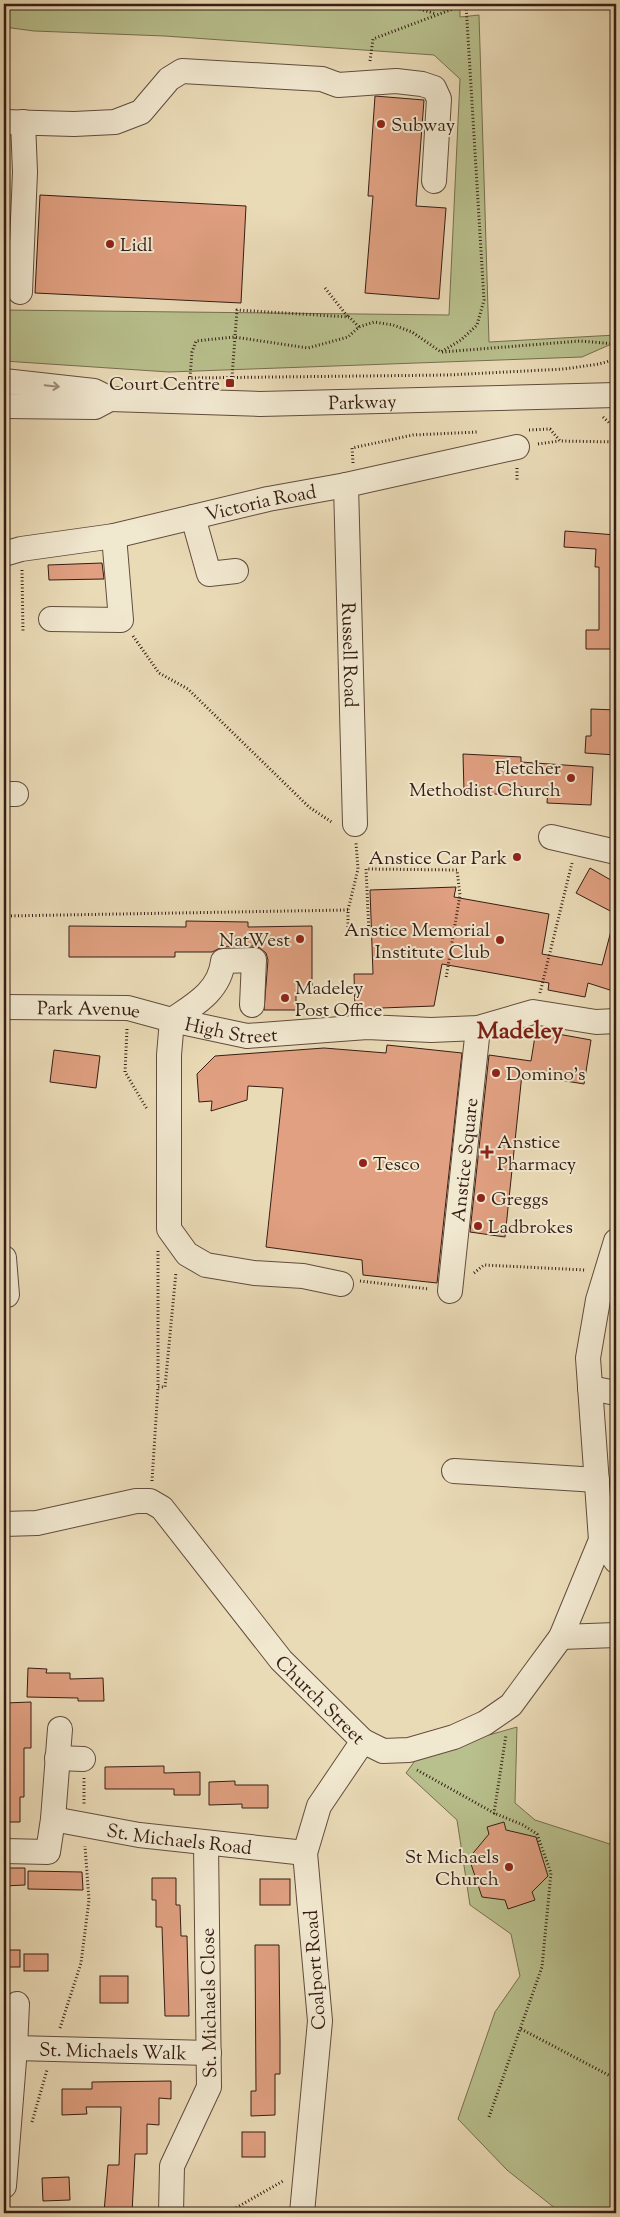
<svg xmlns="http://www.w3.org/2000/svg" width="620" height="2217" font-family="'Sorts Mill Goudy',serif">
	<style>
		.green { fill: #b8c08d; stroke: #776e50 }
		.building { fill: #e0a081; stroke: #361d14 }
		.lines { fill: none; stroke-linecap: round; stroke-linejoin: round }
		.minor-casing { stroke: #634c3d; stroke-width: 26 }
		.path { stroke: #361d14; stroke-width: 3; stroke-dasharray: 1 2.5; stroke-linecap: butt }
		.minor { stroke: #f1e8d0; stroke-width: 24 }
		.oneway { stroke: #9d8d7b }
		.poi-dot { fill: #8f2418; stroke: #f1e8d0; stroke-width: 2 }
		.labels { text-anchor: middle; stroke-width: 4; stroke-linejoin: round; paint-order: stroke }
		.poi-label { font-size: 19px; fill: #361d14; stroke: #f1e8d0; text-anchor: start }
		.street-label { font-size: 19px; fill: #361d14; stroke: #f1e8d0 }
		.district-label { font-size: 24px; font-weight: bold; fill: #7a1f14; stroke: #f1e8d0 }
	</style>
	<rect width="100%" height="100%" fill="#eadbb7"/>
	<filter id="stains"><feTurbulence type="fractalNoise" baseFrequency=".004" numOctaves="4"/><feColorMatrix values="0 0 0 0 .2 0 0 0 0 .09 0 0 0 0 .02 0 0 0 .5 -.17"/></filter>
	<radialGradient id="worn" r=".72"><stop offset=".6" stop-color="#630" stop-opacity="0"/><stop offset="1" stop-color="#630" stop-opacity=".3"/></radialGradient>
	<!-- green -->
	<g class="green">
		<polygon points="4,4 460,4 460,17 479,15 489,342 616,335 616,342 582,357 169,372 4,361 4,310 449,315 460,79 434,55 165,36 34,31 4,27"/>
		<polygon points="517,1727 515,1803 535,1820 616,1846 616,2213 561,2213 507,2170 458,2119 495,2012 520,1976 511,1934 470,1905 457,1820 406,1773 417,1758 461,1743"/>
	</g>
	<!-- building -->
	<g class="building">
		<polygon points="375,96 424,100 416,206 446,208 439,299 365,293 373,196 368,196"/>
		<polygon points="40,195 246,206 241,303 35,293"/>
		<polygon points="565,531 616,535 616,649 586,649 586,630 599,630 599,567 595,567 596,549 564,547"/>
		<polygon points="102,563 104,579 49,580 48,565"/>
		<polygon points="591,709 616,710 616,755 585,753 586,736 591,736"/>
		<polygon points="463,754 521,757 521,762 593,767 591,805 547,803 548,789 511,786 510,795 464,792"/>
		<polygon points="590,868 616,883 616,914 576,893"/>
		<polygon points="456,887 454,897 549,914 542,954 602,965 611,931 616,932 616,992 588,983 585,997 548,990 549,983 442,964 434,1006 355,1009 354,974 373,974 370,890"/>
		<polygon points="186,921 248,922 248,927 312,926 312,988 296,989 296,1010 264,1010 268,960 266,953 260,948 254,946 222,947 212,952 175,952 175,957 69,957 69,926 186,927"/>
		<polygon points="536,1030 591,1040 584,1084 522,1074 505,1237 470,1232 489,1055 531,1061"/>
		<polygon points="387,1045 462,1053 437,1283 363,1275 362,1260 266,1247 283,1088 248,1086 247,1100 211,1111 212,1101 199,1102 197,1074 215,1056 324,1048 386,1053"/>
		<polygon points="54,1050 100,1056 96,1088 50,1082"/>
		<polygon points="28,1668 47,1669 46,1673 70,1673 70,1679 103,1678 104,1701 78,1701 78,1698 27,1697"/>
		<polygon points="31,1702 31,1748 24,1748 24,1797 20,1797 20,1822 4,1822 5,1703"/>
		<polygon points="164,1766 164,1773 200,1772 200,1795 174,1795 174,1789 105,1789 105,1767"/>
		<polygon points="235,1781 235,1785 268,1785 268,1808 242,1808 242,1804 209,1805 209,1782"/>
		<polygon points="504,1822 506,1830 536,1837 548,1876 532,1892 535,1900 508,1909 505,1900 482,1897 469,1858 489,1834 487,1827"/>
		<polygon points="4,1868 25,1868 25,1885 4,1886"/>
		<polygon points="28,1871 82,1872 83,1890 28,1889"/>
		<polygon points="152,1878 176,1878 176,1905 180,1905 181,1936 187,1936 189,2016 165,2016 162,1927 156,1927 156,1900 152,1900"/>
		<rect x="260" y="1879" width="30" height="26"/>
		<polygon points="255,1945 279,1945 280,2040 280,2074 275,2074 275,2115 251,2116 251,2091 256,2091"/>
		<rect x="4" y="1950" width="16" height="17"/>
		<rect x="24" y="1954" width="24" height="17"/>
		<rect x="100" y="1976" width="28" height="27"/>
		<polygon points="171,2081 171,2099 159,2098 159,2125 147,2124 147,2154 135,2154 132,2213 104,2212 108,2165 119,2165 121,2107 86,2107 87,2114 62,2115 62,2089 92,2089 92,2082"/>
		<rect x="242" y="2132" width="23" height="25"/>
		<polygon points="69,2177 70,2200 43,2201 42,2178"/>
	</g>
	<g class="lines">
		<!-- minor casing -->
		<g class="minor-casing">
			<g id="minor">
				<polyline points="4,122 74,124 115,122 141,112 169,79 182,71 322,79 338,85 396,81 422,84 434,88 439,99 434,181"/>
				<polyline points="20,292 25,172 23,122"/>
				<path id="s1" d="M 4,381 L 94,391 L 110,399 L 260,404 L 616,395"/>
				<polyline points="4,406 95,407 110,399"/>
				<path id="s2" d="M 346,485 L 355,824"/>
				<polyline points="193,517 209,574 236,571"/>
				<path id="s3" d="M 4,554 L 21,549 L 114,536 L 268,499 L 346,485 L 517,447"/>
				<polyline points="51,619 121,620 114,536"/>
				<polyline points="4,794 16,794"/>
				<polyline points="551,837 616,852"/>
				<path id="s4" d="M 4,1007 L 128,1008 L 172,1020 L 247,1036 L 367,1027 L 431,1030 L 478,1028 L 533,1012 L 596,1022 L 616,1021"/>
				<polyline points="172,1020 169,1055 169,1229 187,1254 206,1265 254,1273 303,1276 341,1284"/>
				<path d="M 172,1020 C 194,1005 220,991 223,961 L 254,960 L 252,1005"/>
				<polyline points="4,1258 7,1295"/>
				<path id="s5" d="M 450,1291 L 478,1028"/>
				<polyline points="590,1388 616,1393"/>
				<polyline points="454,1471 597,1480"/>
				<path id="s6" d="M 4,1524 L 37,1523 L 136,1501 L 150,1501 L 162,1508 L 281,1660 L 363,1741 L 383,1751 L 409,1750 L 454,1737 L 485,1723 L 511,1705 L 561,1637 L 601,1540 L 588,1358 L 598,1300 L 616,1241"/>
				<polyline points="601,1540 616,1561"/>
				<polyline points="561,1637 616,1635"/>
				<polyline points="57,1758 83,1759"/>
				<path id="s7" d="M 53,1819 L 139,1835 L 305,1853"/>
				<polyline points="4,1851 48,1852 53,1819 60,1729"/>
				<path id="s8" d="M 15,2048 L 209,2053"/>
				<polyline points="4,2186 15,2048 17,2004"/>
				<polyline points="171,2213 172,2166 209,2087 206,1844"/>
				<polyline points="302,2213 320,2021 305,1853 319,1806 363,1741"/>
			</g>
		</g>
		<!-- path -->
		<g class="path">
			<polyline points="403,4 436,14"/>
			<polyline points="370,61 373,39 466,4"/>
			<polyline points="325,288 348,317"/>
			<polyline points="442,352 580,341 616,344"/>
			<polyline points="190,377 192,352 196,341 234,337 308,348 348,337 359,327 374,322 393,325 412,332 441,352 461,340 477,325 484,300 466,4"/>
			<polyline points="232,377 237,310 349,317 359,327"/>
			<polyline points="188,378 448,375 564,369 599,364 616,359"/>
			<polyline points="603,417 616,429"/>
			<polyline points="529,430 550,429 560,441 616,442"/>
			<polyline points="538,444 559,441"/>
			<polyline points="353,463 352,448 413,435 478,432"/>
			<polyline points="517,468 517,480"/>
			<polyline points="22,570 23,633"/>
			<polyline points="133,636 159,673 188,689 309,807 333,823"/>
			<polyline points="4,916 348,910"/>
			<polyline points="369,933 366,869 457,870 460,895 446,978"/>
			<polyline points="348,934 348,910 358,869 356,843"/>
			<polyline points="540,993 572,863"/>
			<polyline points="127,1029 125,1072 147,1109"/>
			<polyline points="158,1251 158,1387"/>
			<polyline points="474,1273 484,1265 585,1270"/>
			<polyline points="360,1281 429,1289"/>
			<polyline points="152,1481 158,1387 165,1387 176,1272"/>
			<polyline points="417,1770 494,1813 506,1735"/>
			<polyline points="84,1778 84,1805"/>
			<polyline points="60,2028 81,1963 89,1900 85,1846"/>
			<polyline points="521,2029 616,2079"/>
			<polyline points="489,2117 542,1967 551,1873 537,1834 523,1825 494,1813"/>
			<polyline points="32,2122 47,2070"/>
			<polyline points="227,2213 283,2181"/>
		</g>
		<!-- minor -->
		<use href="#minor" class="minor"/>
	</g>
	<!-- one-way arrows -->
	<defs><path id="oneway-shaft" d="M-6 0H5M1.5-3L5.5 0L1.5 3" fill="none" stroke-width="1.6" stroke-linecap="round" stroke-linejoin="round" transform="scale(1.25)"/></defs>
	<use class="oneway" href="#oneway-shaft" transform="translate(52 386) rotate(6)"/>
	<!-- markers -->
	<g class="poi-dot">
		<circle cx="381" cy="124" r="5"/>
		<circle cx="110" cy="244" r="5"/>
		<rect x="225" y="378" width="10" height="10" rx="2.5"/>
		<circle cx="571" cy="778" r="5"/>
		<circle cx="517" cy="857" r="5"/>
		<circle cx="300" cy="939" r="5"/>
		<circle cx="500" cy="940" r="5"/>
		<circle cx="285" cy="998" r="5"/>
		<circle cx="496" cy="1073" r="5"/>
		<path d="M484.5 1144.5h5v5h5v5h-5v5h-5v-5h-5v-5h5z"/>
		<circle cx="363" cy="1163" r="5"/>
		<circle cx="481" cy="1198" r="5"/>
		<circle cx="478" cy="1226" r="5"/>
		<circle cx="509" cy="1867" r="5"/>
	</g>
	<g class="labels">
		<!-- poi labels -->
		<g class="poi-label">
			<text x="391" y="131">Subway</text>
			<text x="120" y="251">Lidl</text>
			<text x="220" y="390" text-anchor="end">Court Centre</text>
			<text x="561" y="774" text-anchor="end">Fletcher<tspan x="561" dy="22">Methodist Church</tspan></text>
			<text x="507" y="864" text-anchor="end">Anstice Car Park</text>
			<text x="490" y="936" text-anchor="end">Anstice Memorial<tspan x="490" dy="22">Institute Club</tspan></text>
			<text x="290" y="946" text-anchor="end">NatWest</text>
			<text x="295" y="994">Madeley<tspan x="295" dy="22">Post Office</tspan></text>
			<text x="506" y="1080">Domino's</text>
			<text x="497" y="1148">Anstice<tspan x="497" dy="22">Pharmacy</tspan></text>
			<text x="373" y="1170">Tesco</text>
			<text x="491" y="1205">Greggs</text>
			<text x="488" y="1233">Ladbrokes</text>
			<text x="499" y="1863" text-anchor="end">St Michaels<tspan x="499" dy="22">Church</tspan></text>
		</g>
		<!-- street labels -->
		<g class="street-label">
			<text dy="7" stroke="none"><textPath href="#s1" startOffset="361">Parkway</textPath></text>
			<text dy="7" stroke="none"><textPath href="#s3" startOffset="262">Victoria Road</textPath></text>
			<text dy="7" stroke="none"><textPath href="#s2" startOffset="170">Russell Road</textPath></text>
			<text dy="7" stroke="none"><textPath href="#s4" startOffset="85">Park Avenue</textPath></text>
			<text dy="7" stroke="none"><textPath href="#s4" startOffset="230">High Street</textPath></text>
			<text dy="7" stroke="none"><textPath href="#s5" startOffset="132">Anstice Square</textPath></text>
			<text dy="7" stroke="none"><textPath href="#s6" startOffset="411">Church Street</textPath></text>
			<text dy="7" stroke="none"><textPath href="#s7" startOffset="128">St. Michaels Road</textPath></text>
			<text transform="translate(314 1970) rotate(-94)" y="7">Coalport Road</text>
			<text transform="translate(208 2003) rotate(-91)" y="7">St. Michaels Close</text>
			<text dy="7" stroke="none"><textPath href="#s8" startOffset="98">St. Michaels Walk</textPath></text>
		</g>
		<!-- district labels -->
		<g class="district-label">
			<text x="520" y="1038">Madeley</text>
		</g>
	</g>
	<!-- margin -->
	<rect width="620" height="2217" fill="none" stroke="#eadbb7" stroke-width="20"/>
	<rect x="5" y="5" width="610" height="2207" fill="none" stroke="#361d14" stroke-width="2.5"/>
	<rect x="10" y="10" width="600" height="2197" fill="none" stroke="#361d14"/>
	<rect width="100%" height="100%" filter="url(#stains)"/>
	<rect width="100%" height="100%" fill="url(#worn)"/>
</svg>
